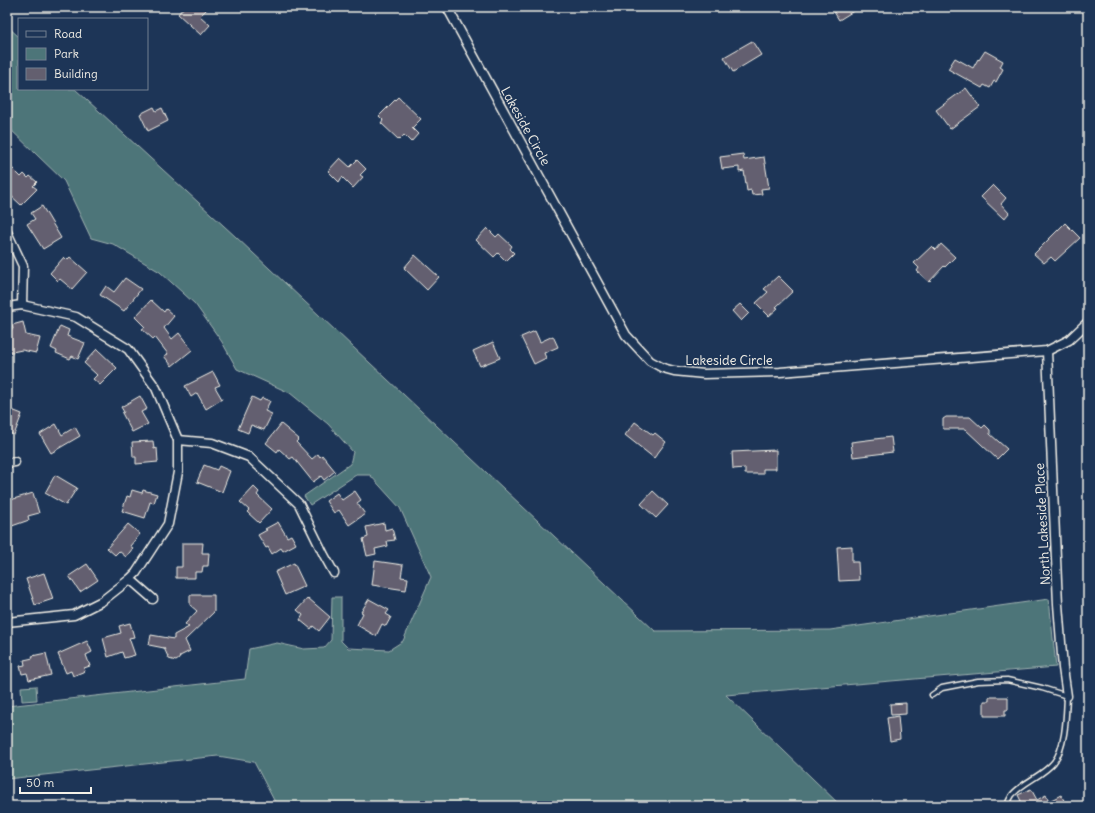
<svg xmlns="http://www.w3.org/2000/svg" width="1095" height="813" font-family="Delius,sans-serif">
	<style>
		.green { fill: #4d7579; stroke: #a0b3b0 }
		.building { fill: #635f6f; stroke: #f4f1e8 }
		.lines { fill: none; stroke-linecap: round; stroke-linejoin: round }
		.service-casing { stroke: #f4f1e8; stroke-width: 7 }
		.minor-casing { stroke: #f4f1e8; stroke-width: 11 }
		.service { stroke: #1d3557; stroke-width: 4 }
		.minor { stroke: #1d3557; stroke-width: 8 }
		.labels { text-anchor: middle; stroke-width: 3; stroke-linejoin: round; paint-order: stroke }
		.street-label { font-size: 13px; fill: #f4f1e8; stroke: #1d3557 }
	</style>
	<rect width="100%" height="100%" fill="#1d3557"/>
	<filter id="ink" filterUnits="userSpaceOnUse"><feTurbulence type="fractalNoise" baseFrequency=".025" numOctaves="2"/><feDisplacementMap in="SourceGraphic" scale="8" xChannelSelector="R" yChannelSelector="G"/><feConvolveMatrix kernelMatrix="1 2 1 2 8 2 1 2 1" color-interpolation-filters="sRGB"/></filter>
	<g filter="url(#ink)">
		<!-- green -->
		<g class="green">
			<polygon points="7,26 19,37 19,89 75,89 236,237 655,631 830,630 1049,599 1056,667 726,695 841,806 277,806 254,762 218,756 7,779 7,706 245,679 249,649 277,643 304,649 324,648 331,640 332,597 341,597 341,641 348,648 389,650 403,641 431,577 400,508 370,475 356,475 310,505 304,496 350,464 353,452 328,424 290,393 237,369 222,342 195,304 160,272 113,244 91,238 64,181 7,126"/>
			<polygon points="36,686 37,700 22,701 21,687"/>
		</g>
		<!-- building -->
		<g class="building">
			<polygon points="184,7 209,7 200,16 210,25 201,35 178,14"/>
			<polygon points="831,7 860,7 839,20"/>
			<polygon points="752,41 761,55 733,72 724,57"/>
			<polygon points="985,51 1003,61 1000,67 1003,69 996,82 994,81 990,88 984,85 982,88 948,69 955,58 973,68 978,59 979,60"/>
			<polygon points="966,88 980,107 950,129 936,110"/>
			<polygon points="398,97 421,119 412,128 418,134 411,142 404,135 399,140 381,123 383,120 379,116"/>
			<polygon points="154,107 156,111 162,108 168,121 148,131 140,114"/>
			<polygon points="743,154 744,160 764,157 769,188 761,189 762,194 752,195 751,190 747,191 744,171 739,172 739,167 722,169 720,157"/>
			<polygon points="340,158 350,167 357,160 366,169 360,175 363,177 353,188 342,177 339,182 328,171"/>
			<polygon points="7,163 21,177 24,174 28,178 30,176 37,182 33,186 37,189 21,205 7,192"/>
			<polygon points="993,185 1006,198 1001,204 1009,213 1004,219 981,197"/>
			<polygon points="42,206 61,238 43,249 27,224 35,219 31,213"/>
			<polygon points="1065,223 1080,238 1055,261 1051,257 1044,263 1034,254"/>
			<polygon points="487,228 496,237 499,234 512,246 510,249 514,253 506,261 498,253 494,257 476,240"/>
			<polygon points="941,244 955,257 945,267 944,266 929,282 917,271 919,268 914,263 932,246 936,250"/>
			<polygon points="415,255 439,277 427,290 404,268"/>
			<polygon points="64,257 67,260 70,257 87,272 72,289 60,279 58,281 50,273"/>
			<polygon points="778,276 793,291 776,307 778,308 769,316 756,303 768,292 764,289"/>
			<polygon points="125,278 141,289 124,311 100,295 106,286 114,292"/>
			<polygon points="151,300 164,312 166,309 174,316 164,328 172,339 179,333 192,350 172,366 164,356 168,354 155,337 153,339 142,329 145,327 135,317"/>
			<polygon points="740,304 749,313 741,321 732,311"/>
			<polygon points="23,322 26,335 40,338 36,353 22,350 7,353 7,331 13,329 12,325"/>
			<polygon points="60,326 69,330 67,336 85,343 78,359 72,356 70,359 56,353 57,351 51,348"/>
			<polygon points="535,331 540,342 553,336 558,347 544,353 546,358 534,364 521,337"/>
			<polygon points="493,342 500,358 480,366 473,351"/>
			<polygon points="97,349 117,368 100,385 93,379 97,375 84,363"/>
			<polygon points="213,372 220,385 215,387 222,399 206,409 197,393 191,397 185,386"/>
			<polygon points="140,396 147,409 141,412 148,424 132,432 122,413 124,412 121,407"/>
			<polygon points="252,397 260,401 262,398 270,401 265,411 272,414 264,430 251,425 248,433 238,429"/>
			<polygon points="7,408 22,414 14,435 7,432"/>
			<polygon points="946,417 970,417 982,428 985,425 990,430 990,434 1007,449 997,459 965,429 943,429 943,419"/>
			<polygon points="635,422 653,435 655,433 666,442 654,458 625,435"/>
			<polygon points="56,424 62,435 75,427 80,436 51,453 40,434"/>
			<polygon points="281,424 299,439 296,442 312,459 318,454 320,457 322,455 335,471 324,480 321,476 313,482 293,457 290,459 279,449 277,452 266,443"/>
			<polygon points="891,437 893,452 853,457 851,442"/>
			<polygon points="153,441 154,449 157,448 158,462 136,464 136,457 133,457 132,442"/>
			<polygon points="776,450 776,469 763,469 763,474 745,474 745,468 733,469 732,452"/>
			<polygon points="204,465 217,470 219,466 230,471 222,492 197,482"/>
			<polygon points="55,475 77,488 66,505 45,493"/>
			<polygon points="254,487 259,492 257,495 272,509 259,523 247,512 249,510 240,502"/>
			<polygon points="132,490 142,493 143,490 157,494 154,503 150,502 145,518 122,511 127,496 130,497"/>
			<polygon points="355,491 361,500 357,503 365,514 349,525 339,510 334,513 326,501 337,493 342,500"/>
			<polygon points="653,491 668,505 656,518 641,504"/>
			<polygon points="33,493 39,513 28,516 29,520 12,526 7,510 7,501"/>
			<polygon points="278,522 287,537 291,535 296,544 283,551 281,548 272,554 268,547 266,548 258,535 267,530 265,529"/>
			<polygon points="384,523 385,530 392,528 395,540 387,541 388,546 375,549 376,554 367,556 363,539 368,537 366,527"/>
			<polygon points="128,524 140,534 130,546 133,548 126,557 119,551 115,555 107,548"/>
			<polygon points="182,543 203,543 202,553 209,553 208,566 203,566 202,572 195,572 195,578 176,578 176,567 182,567"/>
			<polygon points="852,546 852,562 858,562 859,580 839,581 837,547"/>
			<polygon points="375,561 403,565 401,577 408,578 406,590 372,585"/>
			<polygon points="294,563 305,586 285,595 275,572"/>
			<polygon points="87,564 98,580 80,592 69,576"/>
			<polygon points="44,573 53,599 35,605 26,579"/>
			<polygon points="190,595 214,595 214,612 185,640 190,651 180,656 179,659 176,661 169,659 164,648 149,645 151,635 174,639 174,635 189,627 185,624 197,611 190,605"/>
			<polygon points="308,598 330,617 319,631 313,626 311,629 300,620 303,615 297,610"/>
			<polygon points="369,599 389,610 386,614 391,617 386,626 382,624 376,636 357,625 363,613 361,612"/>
			<polygon points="130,623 134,637 129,638 135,655 124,658 122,652 108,657 103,638 121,633 119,626"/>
			<polygon points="87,641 92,652 86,655 90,666 84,668 85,671 73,676 71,671 66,673 58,654"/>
			<polygon points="46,653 51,675 29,680 27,673 22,674 20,666 25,665 24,660 33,658 32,656"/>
			<polygon points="989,697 1008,697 1008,710 1005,710 1005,716 984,716 984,701 989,701"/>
			<polygon points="906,703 906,714 891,715 890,704"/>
			<polygon points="898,716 900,739 890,741 887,718"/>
			<polygon points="1031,789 1037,800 1046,795 1049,801 1061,795 1067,806 1011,806 1021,801 1018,795"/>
		</g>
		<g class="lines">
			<!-- service casing -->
			<g class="service-casing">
				<path id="service" d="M 932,695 L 942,688 L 978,681 L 1007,680 L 1042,688 L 1067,696 C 1066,715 1066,746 1054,762 C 1043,776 1024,781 1012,795 C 1010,798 1008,802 1007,806"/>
			</g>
			<!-- minor casing -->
			<g class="minor-casing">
				<g id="minor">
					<polyline points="447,7 626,335 650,361 663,368 674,371 704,374 780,372 1047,351 1069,340 1088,322"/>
					<polyline points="7,232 23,266 22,305"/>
					<polyline points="7,307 22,305 76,317 128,349 156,388 178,440 178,472 168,524 136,573 130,579 102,601 74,615 7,622"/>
					<polyline points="1047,351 1058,604 1063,668 1067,696"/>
					<polyline points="178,440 212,443 249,457 299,504 324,555 334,573"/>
					<polyline points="7,463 15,462"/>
					<polyline points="130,579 153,599"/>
				</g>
			</g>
			<!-- service -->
			<use href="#service" class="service"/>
			<!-- minor -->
			<use href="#minor" class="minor"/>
		</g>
	</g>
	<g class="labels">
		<!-- street labels -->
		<g class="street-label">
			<text transform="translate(526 126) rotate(61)" y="5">Lakeside Circle</text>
			<text x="729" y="365">Lakeside Circle</text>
			<text transform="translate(1042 524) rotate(-93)" y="5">North Lakeside Place</text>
		</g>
	</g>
	<!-- margin -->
	<rect width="1095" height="813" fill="none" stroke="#1d3557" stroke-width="24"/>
	<rect x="12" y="12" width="1071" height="789" fill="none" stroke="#f4f1e8" stroke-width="1.5" filter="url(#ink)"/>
	<!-- legend -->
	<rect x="18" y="18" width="130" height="72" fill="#1d3557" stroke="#738091"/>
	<rect x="26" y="31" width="20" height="6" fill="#1d3557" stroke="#738091"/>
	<text x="54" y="38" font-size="12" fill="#f4f1e8">Road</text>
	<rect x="26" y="48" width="20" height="12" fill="#4d7579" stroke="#738091"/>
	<text x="54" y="58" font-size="12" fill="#f4f1e8">Park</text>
	<rect x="26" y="68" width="20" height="12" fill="#635f6f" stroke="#738091"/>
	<text x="54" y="78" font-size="12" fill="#f4f1e8">Building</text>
	<!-- scale -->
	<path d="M20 787v6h71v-6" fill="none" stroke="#f4f1e8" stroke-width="2"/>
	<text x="26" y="787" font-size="12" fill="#f4f1e8" stroke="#1d3557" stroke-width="3" paint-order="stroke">50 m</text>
</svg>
